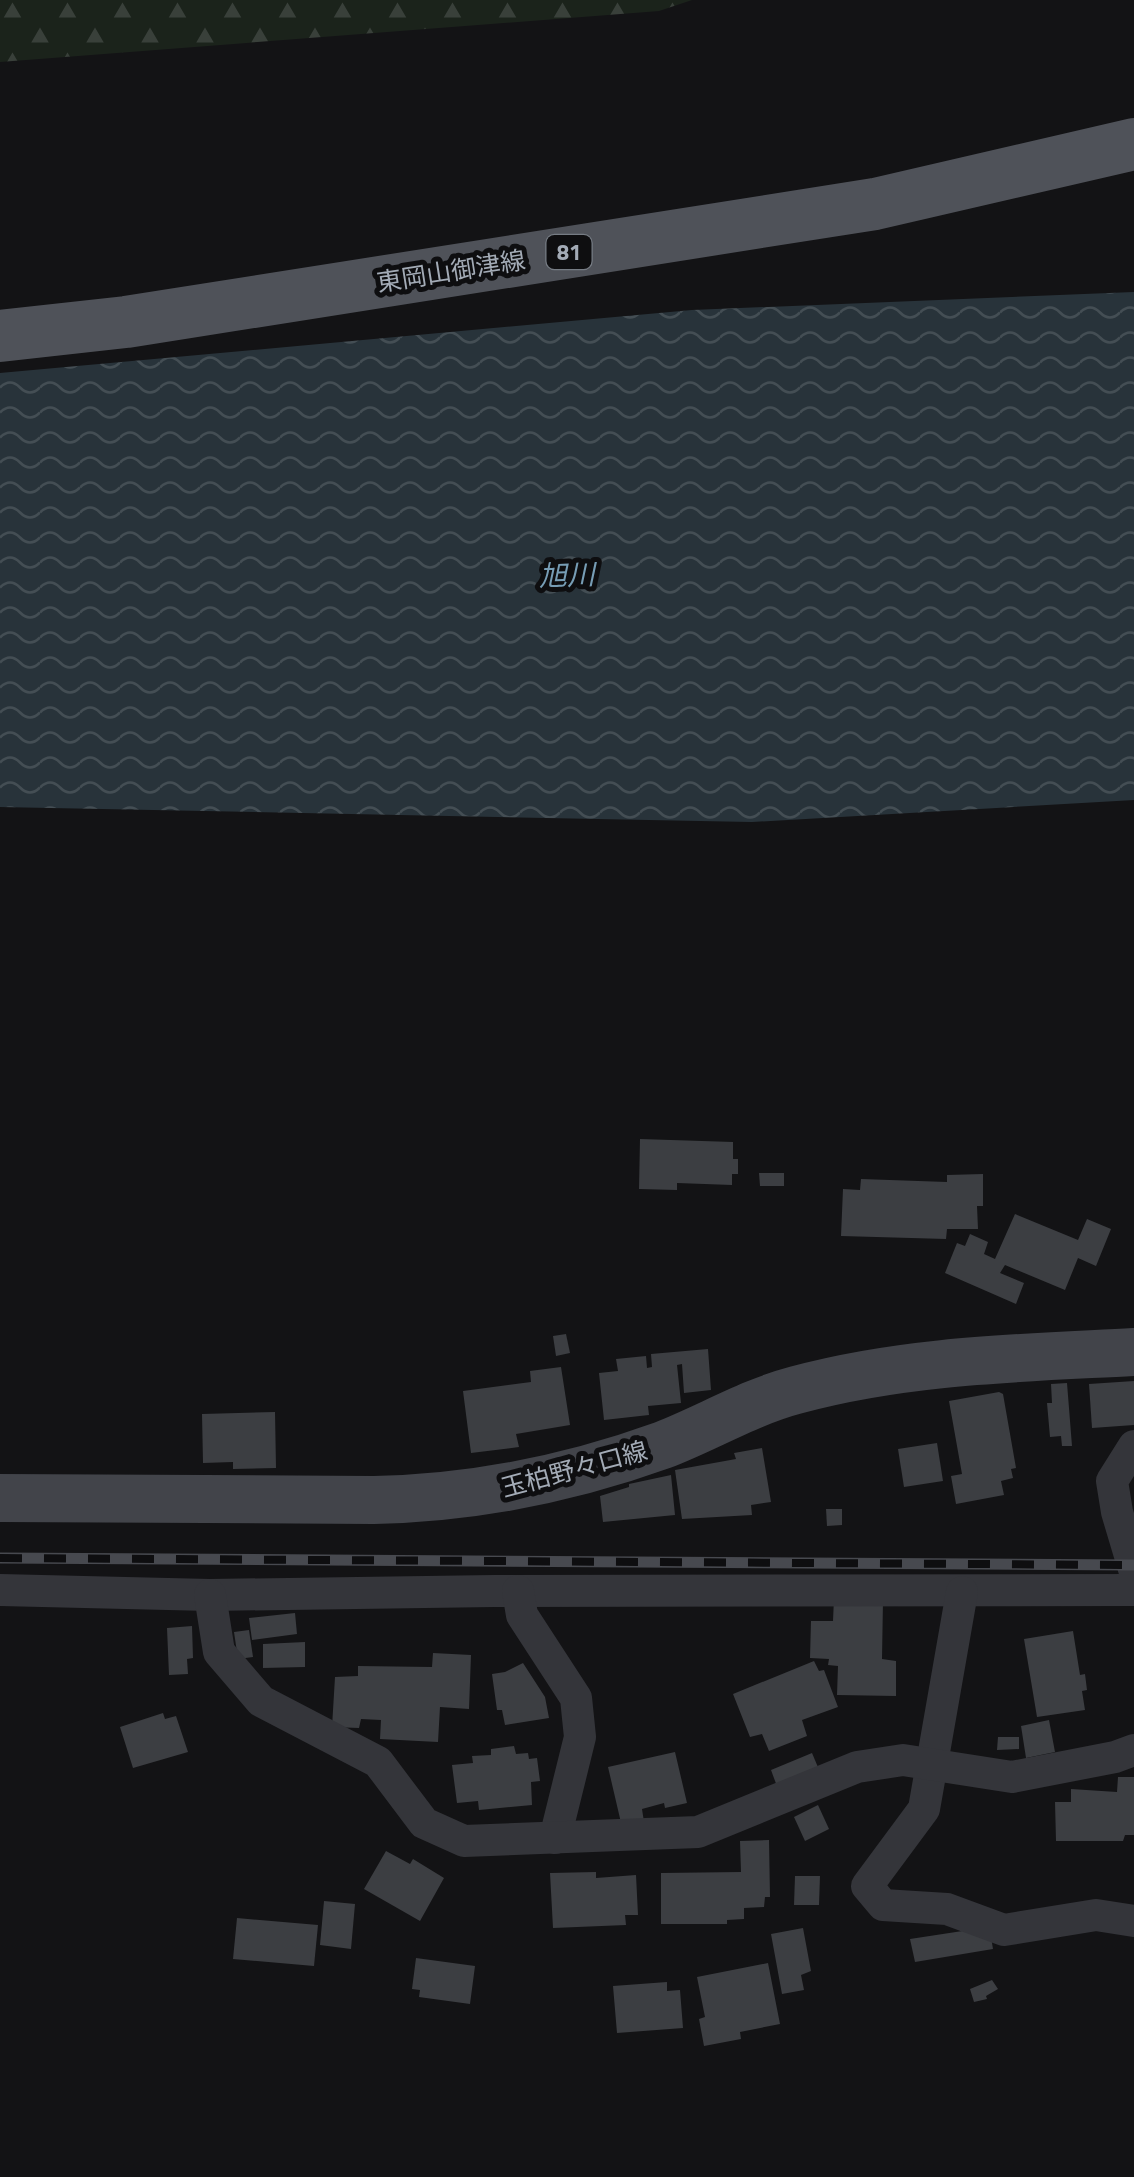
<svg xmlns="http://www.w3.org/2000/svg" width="1134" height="2177" font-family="'Titillium Web','Noto Sans JP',sans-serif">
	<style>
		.forest { fill: url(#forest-firs) }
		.water { fill: url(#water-waves) }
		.building { fill: #3c3e42 }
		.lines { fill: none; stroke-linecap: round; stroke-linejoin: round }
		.minor { stroke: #34353a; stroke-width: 32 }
		.secondary { stroke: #42444a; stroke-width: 48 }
		.primary { stroke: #4f5259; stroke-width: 52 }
		.rail-casing { stroke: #47494f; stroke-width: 11 }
		.rail { stroke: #0e0e10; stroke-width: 8; stroke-dasharray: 22; stroke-linecap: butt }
		.labels { text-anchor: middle; stroke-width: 10; stroke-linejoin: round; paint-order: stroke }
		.shield { fill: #0e0e10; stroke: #767c84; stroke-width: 2.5 }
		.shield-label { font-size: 22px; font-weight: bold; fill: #a3abb6 }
		.street-label { font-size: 25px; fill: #a3abb6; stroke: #0e0e10 }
		.water-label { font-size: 28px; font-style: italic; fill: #779db5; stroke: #0e0e10 }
	</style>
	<defs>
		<pattern id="forest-firs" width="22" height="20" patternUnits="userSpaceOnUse" patternTransform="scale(2.5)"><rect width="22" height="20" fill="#1b231b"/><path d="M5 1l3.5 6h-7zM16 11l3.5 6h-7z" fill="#39403a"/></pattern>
		<pattern id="water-waves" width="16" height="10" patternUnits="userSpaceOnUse" patternTransform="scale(2.5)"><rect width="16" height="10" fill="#28333a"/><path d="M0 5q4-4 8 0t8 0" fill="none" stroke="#444e54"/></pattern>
	</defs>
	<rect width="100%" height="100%" fill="#131315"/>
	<!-- forest -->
	<polygon class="forest" points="0,0 692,0 659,11 0,62"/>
	<!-- water -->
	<polygon class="water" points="1134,292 1134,800 752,822 0,807 0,373 692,310"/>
	<!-- building -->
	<g class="building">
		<polygon points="640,1139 733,1142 733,1159 738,1159 738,1174 732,1174 732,1185 677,1183 677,1190 639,1189"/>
		<polygon points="759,1173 784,1173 784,1186 760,1186"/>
		<polygon points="983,1174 983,1206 977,1206 978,1229 947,1229 946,1239 841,1236 843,1189 860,1190 861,1179 947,1182 947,1175"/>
		<polygon points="1015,1214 1078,1240 1087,1219 1111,1229 1096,1266 1078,1258 1065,1290 1005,1265 1000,1273 1024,1283 1016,1304 945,1273 957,1243 965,1246 970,1234 988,1242 984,1254 995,1259"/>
		<polygon points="566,1334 570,1353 556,1356 553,1336"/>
		<polygon points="708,1349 711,1390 684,1393 682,1364 677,1365 681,1403 648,1406 649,1415 604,1420 599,1373 618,1371 616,1359 646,1356 647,1368 652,1367 651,1354"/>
		<polygon points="561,1367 570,1425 516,1434 519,1447 471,1453 463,1391 531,1382 530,1371"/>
		<polygon points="1134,1381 1134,1425 1092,1428 1089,1384"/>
		<polygon points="1067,1383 1072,1446 1062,1446 1061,1436 1050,1437 1047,1403 1052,1403 1051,1384"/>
		<polygon points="999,1392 1003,1394 1016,1468 1011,1469 1013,1478 1001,1481 1004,1495 956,1504 951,1476 962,1474 949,1401"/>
		<polygon points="275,1412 276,1468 233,1469 233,1462 203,1463 202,1414"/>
		<polygon points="937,1443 943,1481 904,1487 898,1449"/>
		<polygon points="762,1448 771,1502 751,1505 752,1515 682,1519 675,1470 736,1459 734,1453"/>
		<polygon points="671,1475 675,1515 603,1522 600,1496 629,1487 629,1484"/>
		<polygon points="826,1509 842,1509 842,1525 827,1526"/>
		<polygon points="834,1598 883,1600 882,1659 896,1661 896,1696 837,1695 838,1666 828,1665 829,1659 810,1658 811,1621 833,1621"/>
		<polygon points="295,1613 297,1634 252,1640 249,1618"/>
		<polygon points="192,1626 193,1658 187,1659 188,1674 169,1675 167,1628"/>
		<polygon points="249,1630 253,1657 238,1659 234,1632"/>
		<polygon points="1073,1631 1080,1675 1085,1674 1087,1690 1082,1691 1085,1710 1037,1717 1024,1639"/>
		<polygon points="305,1642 305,1667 263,1668 263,1644"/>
		<polygon points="433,1653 471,1655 469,1709 440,1707 438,1742 380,1739 381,1720 361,1719 359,1728 332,1727 335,1677 358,1676 358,1666 432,1667"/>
		<polygon points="814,1661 819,1671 824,1670 838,1707 802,1720 807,1736 769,1751 762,1734 750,1737 733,1694"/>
		<polygon points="523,1663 545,1697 549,1718 505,1725 502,1710 497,1710 492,1674 505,1672"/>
		<polygon points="163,1713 165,1719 176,1716 188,1752 133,1768 120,1727"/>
		<polygon points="1049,1720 1055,1752 1026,1758 1021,1726"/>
		<polygon points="998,1737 1019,1737 1019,1749 997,1750"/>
		<polygon points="514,1746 516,1754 528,1753 529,1759 537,1758 540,1781 531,1782 532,1805 479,1810 478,1801 457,1803 452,1765 473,1763 472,1756 491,1755 491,1749"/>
		<polygon points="675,1752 687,1803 665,1808 664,1803 642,1809 644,1822 622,1827 608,1767"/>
		<polygon points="812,1753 820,1772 778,1789 771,1770"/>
		<polygon points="1118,1777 1134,1777 1134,1835 1125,1835 1123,1841 1056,1841 1055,1802 1071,1802 1071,1789 1117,1792"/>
		<polygon points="818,1805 829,1829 805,1841 794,1817"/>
		<polygon points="769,1840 770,1897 765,1897 764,1907 744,1908 744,1919 727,1920 727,1924 661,1924 661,1873 741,1872 740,1841"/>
		<polygon points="386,1851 410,1864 413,1859 444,1878 420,1921 364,1889"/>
		<polygon points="596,1872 596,1878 636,1875 638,1915 625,1915 626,1925 553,1928 550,1873"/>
		<polygon points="795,1876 820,1876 819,1905 794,1905"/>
		<polygon points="324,1901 355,1904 351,1949 320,1945"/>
		<polygon points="237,1918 318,1925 314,1966 233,1959"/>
		<polygon points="803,1928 811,1971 801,1975 804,1990 782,1994 771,1934"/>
		<polygon points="969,1930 991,1937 993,1949 915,1962 910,1939"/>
		<polygon points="416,1958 475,1966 470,2004 419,1997 420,1990 412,1989"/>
		<polygon points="768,1963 780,2024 740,2032 741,2039 704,2046 699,2019 705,2017 697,1977"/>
		<polygon points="992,1980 998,1989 986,1996 987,1999 974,2002 970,1989"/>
		<polygon points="667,1982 667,1991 680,1990 683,2028 617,2033 613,1986"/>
	</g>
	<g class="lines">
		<!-- minor -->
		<g class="minor">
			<polyline points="1134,1446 1112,1481 1117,1512 1134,1569"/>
			<polyline points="0,1590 210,1595 494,1591 1134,1590"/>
			<polyline points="518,1591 522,1615 576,1698 580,1737 555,1838"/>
			<polyline points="962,1592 924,1809 867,1886 883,1905 947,1909 1004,1930 1096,1915 1134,1921"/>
			<polyline points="210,1595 219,1652 261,1701 378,1762 424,1823 464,1841 698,1832 857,1767 903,1760 1012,1777 1115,1757 1134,1750"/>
		</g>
		<!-- secondary -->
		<path class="secondary" d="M 0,1498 L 374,1500 C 474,1498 569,1479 663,1445 C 707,1428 750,1402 796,1390 C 906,1360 1021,1358 1134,1352"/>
		<!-- primary -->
		<polyline class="primary" points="0,336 126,322 875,204 1134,144"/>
		<!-- rail casing -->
		<g class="rail-casing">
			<polyline id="rail" points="0,1558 1134,1565"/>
		</g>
		<!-- rail -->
		<use href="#rail" class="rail"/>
	</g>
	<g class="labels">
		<!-- shield labels -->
		<rect class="shield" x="546.5" y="235" width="45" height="34" rx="8"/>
		<g class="shield-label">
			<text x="569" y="260">81</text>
		</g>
		<!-- street labels -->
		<g class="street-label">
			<text transform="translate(451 271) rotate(-9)" y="9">東岡山御津線</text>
			<text transform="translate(574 1469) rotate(-15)" y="9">玉柏野々口線</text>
		</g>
		<!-- water labels -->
		<g class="water-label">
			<text transform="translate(567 575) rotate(-2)" y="10">旭川</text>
		</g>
	</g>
</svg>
